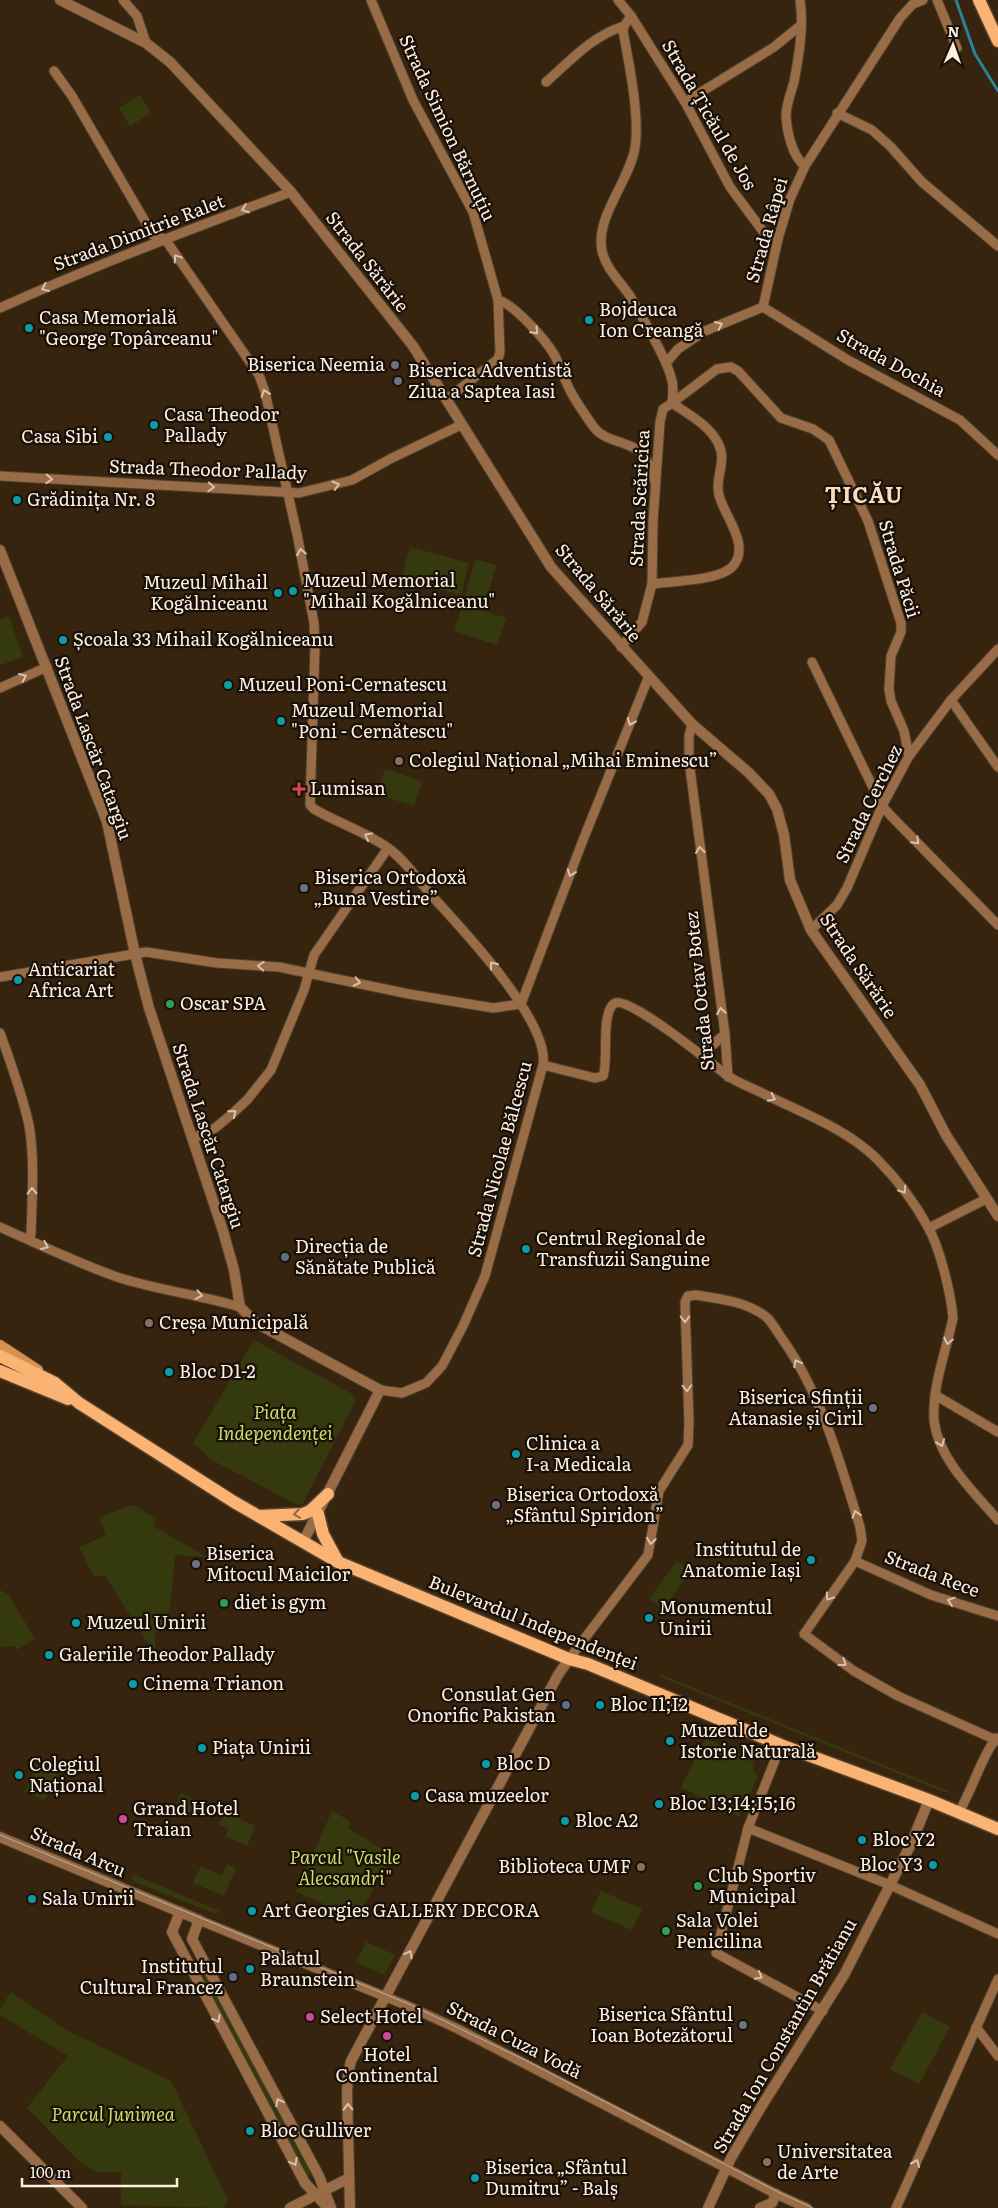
<svg xmlns="http://www.w3.org/2000/svg" width="998" height="2208" font-family="Literata,serif">
	<style>
		.green { fill: #343a0e }
		.lines { fill: none; stroke-linecap: round; stroke-linejoin: round }
		.stream { stroke: #278397; stroke-width: 3 }
		.minor-casing { stroke: #53412d; stroke-width: 11 }
		.tertiary-casing { stroke: #53412d; stroke-width: 12 }
		.secondary-casing { stroke: #53412d; stroke-width: 12 }
		.primary-casing { stroke: #53412d; stroke-width: 15 }
		.minor { stroke: #976c46; stroke-width: 9 }
		.tertiary { stroke: #976c46; stroke-width: 10 }
		.secondary { stroke: #d69151; stroke-width: 10 }
		.primary { stroke: #fbb373; stroke-width: 12 }
		.tram { stroke: #beaf9f; stroke-width: 1 }
		.oneway { stroke: #d9c2ac }
		.oneway2 { stroke: #956942 }
		.culture-dot { fill: #0f9aa8; stroke: #180f07; stroke-width: 2 }
		.worship-dot { fill: #6b7280; stroke: #180f07; stroke-width: 2 }
		.education-dot { fill: #8d6e63; stroke: #180f07; stroke-width: 2 }
		.health-dot { fill: #e0444e; stroke: #180f07; stroke-width: 2 }
		.leisure-dot { fill: #2e9e5b; stroke: #180f07; stroke-width: 2 }
		.service-dot { fill: #5c6f8a; stroke: #180f07; stroke-width: 2 }
		.hotel-dot { fill: #d1479c; stroke: #180f07; stroke-width: 2 }
		.labels { text-anchor: middle; stroke-width: 4.5; stroke-linejoin: round; paint-order: stroke }
		.street-label { font-size: 18px; fill: #fdf0e3; stroke: #180f07 }
		.poi-label { font-size: 18px; fill: #fdf0e3; stroke: #180f07; text-anchor: start }
		.park-label { font-size: 18px; font-style: italic; fill: #ccdd6c; stroke: #180f07 }
		.district-label { font-size: 22px; font-weight: bold; letter-spacing: 1px; fill: #f7ddc3; stroke: #180f07 }
	</style>
	<rect width="100%" height="100%" fill="#37240f"/>
	<!-- green -->
	<g class="green">
		<polygon points="140,95 151,113 130,126 119,108"/>
		<polygon points="410,547 469,563 461,595 401,580"/>
		<polygon points="475,559 496,565 485,605 464,600"/>
		<polygon points="463,604 506,618 497,645 454,631"/>
		<polygon points="9,616 23,657 0,665 0,619"/>
		<polygon points="385,769 422,781 414,806 376,794"/>
		<polygon points="254,1340 352,1394 355,1401 303,1504 298,1505 212,1460 193,1443"/>
		<polygon points="134,1505 157,1519 153,1526 207,1557 175,1555 170,1608 168,1617 155,1634 155,1651 146,1641 105,1575 94,1577 79,1547 106,1535 99,1518 128,1506"/>
		<polygon points="677,1561 691,1571 663,1609 649,1599"/>
		<polygon points="0,1590 9,1595 35,1639 16,1650 14,1646 0,1647"/>
		<polygon points="659,1674 950,1792 944,1792 658,1676"/>
		<polygon points="706,1738 754,1762 753,1770 758,1777 739,1817 681,1787"/>
		<polygon points="41,1758 59,1776 44,1800 25,1792"/>
		<polygon points="181,1793 202,1802 194,1818 174,1809"/>
		<polygon points="332,1811 351,1822 348,1828 392,1855 357,1918 296,1892"/>
		<polygon points="224,1812 255,1826 247,1846 225,1836 229,1829 219,1824"/>
		<polygon points="227,1864 236,1868 224,1896 193,1883 201,1866 222,1876"/>
		<polygon points="133,1874 219,1911 216,1914 211,1912 134,1882 132,1878"/>
		<polygon points="601,1891 642,1909 632,1930 591,1912"/>
		<polygon points="366,1942 395,1955 384,1975 356,1962"/>
		<polygon points="200,1966 311,2174 308,2177 196,1967"/>
		<polygon points="11,1992 66,2030 171,2081 228,2200 223,2208 121,2205 121,2172 97,2172 82,2164 27,2108 68,2056 0,2015 0,2009"/>
		<polygon points="922,2012 950,2027 919,2084 890,2069"/>
	</g>
	<g class="lines">
		<!-- stream -->
		<polyline class="stream" points="956,0 975,54 998,91"/>
		<!-- minor casing -->
		<g class="minor-casing">
			<g id="minor">
				<polyline points="123,0 137,16 146,43"/>
				<polyline points="371,0 413,100 473,212 498,300 500,352 498,359 447,399"/>
				<polyline points="618,0 631,16 685,102 730,187 765,234 778,239"/>
				<path d="M 800,0 C 804,26 799,56 794,82 C 791,92 786,105 786,116 C 787,132 792,156 805,166"/>
				<polyline points="937,0 957,48"/>
				<path d="M 54,71 L 72,96 L 153,235 L 165,239 L 259,375 L 265,392 L 297,534 L 314,623 L 315,647 L 310,805 L 314,809 C 338,823 366,832 388,848 C 405,860 419,881 432,896 C 461,928 550,1021 543,1065 L 485,1276 L 463,1326 L 442,1366 L 426,1383 L 402,1393 L 380,1390"/>
				<path d="M 546,82 C 570,61 592,36 624,26"/>
				<polyline points="685,102 774,47 801,25"/>
				<polyline points="837,113 872,130 890,146 922,182 998,246"/>
				<path d="M 498,300 C 515,305 546,340 555,356 C 561,368 565,382 572,394 C 578,405 586,416 593,426 C 605,444 633,440 645,457 C 650,463 652,474 655,482"/>
				<polyline points="763,307 778,239 790,199 805,166 900,18 913,4 923,0"/>
				<polyline points="763,307 848,360 960,420 998,455"/>
				<path d="M 0,308 C 95,265 193,228 291,192"/>
				<polyline points="666,363 678,349 705,331 763,307"/>
				<polyline points="0,476 299,493 352,480 392,458 461,425"/>
				<path d="M 652,584 C 672,581 720,581 733,566 C 751,545 724,516 719,495 C 714,477 728,462 718,443 C 709,425 688,414 672,403 L 717,369 L 731,367 L 738,371 L 781,418 L 813,429 L 829,440 L 868,521 L 901,623 L 901,632 L 891,656 L 889,689 L 891,701 L 904,731 L 909,756"/>
				<path d="M 621,647 L 642,622 L 652,584 L 653,522 L 660,422 L 663,409 L 672,403 C 673,394 674,385 671,377 C 666,357 641,315 630,296 C 620,281 606,269 602,251 C 595,217 629,182 635,148 C 640,117 629,63 623,31 L 624,26 L 631,16"/>
				<polyline points="812,662 882,806 892,817 998,925"/>
				<polyline points="0,688 47,667"/>
				<polyline points="951,700 998,767"/>
				<polyline points="692,724 689,736 689,761 725,1034 728,1077"/>
				<polyline points="811,930 837,905 847,888 882,806 909,756 951,700 998,649"/>
				<polyline points="0,977 146,952 217,963 279,967 409,994 493,1008 521,1004"/>
				<polyline points="521,1004 583,840 649,676"/>
				<path d="M 0,1033 C 11,1063 22,1094 29,1125 C 35,1160 32,1199 31,1234 L 29,1239"/>
				<polyline points="701,1055 725,1034"/>
				<path d="M 543,1065 L 595,1078 L 603,1076 C 609,1063 600,1011 615,1003 C 629,996 710,1062 725,1074 C 734,1081 747,1086 758,1091 C 797,1111 844,1127 876,1158 C 896,1178 915,1203 928,1227 C 940,1248 951,1294 953,1318 C 946,1351 932,1387 934,1420 C 938,1459 974,1492 998,1520"/>
				<polyline points="192,1139 215,1128 232,1114 247,1100 271,1070 304,990 314,955 388,848"/>
				<path d="M 0,1227 C 38,1244 77,1263 117,1277 C 157,1290 200,1295 240,1307"/>
				<polyline points="929,1228 986,1199"/>
				<polyline points="935,1395 998,1432"/>
				<polyline points="855,1561 931,1595 998,1616"/>
				<path d="M 569,1659 L 648,1555 L 659,1491 L 688,1445 L 689,1423 L 685,1302 L 688,1296 L 696,1295 C 719,1299 745,1301 765,1316 C 772,1321 777,1332 783,1340 C 822,1396 840,1462 860,1527 L 862,1541 L 855,1561 L 804,1634 L 854,1671 L 898,1696 L 998,1741"/>
				<polyline points="781,1745 748,1828 716,1953 823,2011"/>
				<path d="M 959,1812 C 973,1788 980,1760 996,1738"/>
				<polyline points="748,1828 890,1885 998,1934"/>
				<polyline points="199,1920 408,2006 458,2029 776,2194 807,2208"/>
				<polyline points="976,2027 998,2056"/>
				<polyline points="896,2208 998,1979"/>
			</g>
		</g>
		<!-- tertiary casing -->
		<g class="tertiary-casing">
			<g id="tertiary">
				<polyline points="60,0 146,43 170,62 291,192 413,346 551,567 692,724 748,772 769,794 777,809 784,835 790,880 811,930 920,1085 946,1135 998,1216"/>
				<polyline points="0,550 107,822 135,954 149,1008 223,1231 234,1270 240,1307 256,1323 380,1390 303,1542"/>
				<polyline points="0,1837 199,1920 192,1939 319,2176 331,2208"/>
				<polyline points="180,1912 172,1932 305,2183 328,2208"/>
				<polyline points="0,2126 82,2208"/>
				<polyline points="290,2208 349,2178"/>
				<polyline points="350,2208 347,2093 348,2075 351,2061 558,1675 569,1659"/>
				<polyline points="708,2208 731,2158 761,2107 844,1975 911,1844 929,1800"/>
				<polyline points="760,2208 772,2203 776,2194"/>
			</g>
		</g>
		<!-- secondary casing -->
		<g class="secondary-casing">
			<polyline id="secondary" points="0,1345 38,1370"/>
		</g>
		<!-- primary casing -->
		<g class="primary-casing">
			<g id="primary">
				<polyline points="979,0 998,41"/>
				<polyline points="0,1356 55,1383 79,1403 234,1502 338,1562 569,1659 588,1664 781,1745 929,1800 998,1829"/>
				<polyline points="0,1371 68,1399"/>
				<polyline points="318,1514 323,1534 338,1562"/>
				<polyline points="259,1516 303,1514 310,1511 328,1494"/>
			</g>
		</g>
		<!-- minor -->
		<use href="#minor" class="minor"/>
		<!-- tertiary -->
		<use href="#tertiary" class="tertiary"/>
		<!-- secondary -->
		<use href="#secondary" class="secondary"/>
		<!-- primary -->
		<use href="#primary" class="primary"/>
		<!-- tram -->
		<polyline class="tram" points="0,1835 409,2004 527,2061 778,2192 813,2208"/>
	</g>
	<!-- one-way arrows -->
	<defs><path id="oneway-chevron" d="M-2-3.5L2.5 0L-2 3.5" fill="none" stroke-width="1.6" stroke-linecap="round" stroke-linejoin="round" transform="scale(1.25)"/></defs>
	<g class="oneway">
		<use href="#oneway-chevron" transform="translate(245 209) rotate(160)"/>
		<use href="#oneway-chevron" transform="translate(177 258) rotate(-124)"/>
		<use href="#oneway-chevron" transform="translate(45 288) rotate(156)"/>
		<use href="#oneway-chevron" transform="translate(719 325) rotate(-24)"/>
		<use href="#oneway-chevron" transform="translate(535 331) rotate(47)"/>
		<use href="#oneway-chevron" transform="translate(265 393) rotate(-109)"/>
		<use href="#oneway-chevron" transform="translate(49 479) rotate(3)"/>
		<use href="#oneway-chevron" transform="translate(336 485) rotate(-16)"/>
		<use href="#oneway-chevron" transform="translate(211 487) rotate(3)"/>
		<use href="#oneway-chevron" transform="translate(301 552) rotate(-101)"/>
		<use href="#oneway-chevron" transform="translate(23 677) rotate(-24)"/>
		<use href="#oneway-chevron" transform="translate(631 722) rotate(112)"/>
		<use href="#oneway-chevron" transform="translate(368 836) rotate(-151)"/>
		<use href="#oneway-chevron" transform="translate(916 841) rotate(45)"/>
		<use href="#oneway-chevron" transform="translate(700 850) rotate(-97)"/>
		<use href="#oneway-chevron" transform="translate(571 873) rotate(110)"/>
		<use href="#oneway-chevron" transform="translate(493 965) rotate(-128)"/>
		<use href="#oneway-chevron" transform="translate(261 966) rotate(-176)"/>
		<use href="#oneway-chevron" transform="translate(357 982) rotate(12)"/>
		<use href="#oneway-chevron" transform="translate(721 1011) rotate(-99)"/>
		<use href="#oneway-chevron" transform="translate(772 1098) rotate(26)"/>
		<use href="#oneway-chevron" transform="translate(233 1113) rotate(-40)"/>
		<use href="#oneway-chevron" transform="translate(903 1190) rotate(56)"/>
		<use href="#oneway-chevron" transform="translate(32 1191) rotate(-91)"/>
		<use href="#oneway-chevron" transform="translate(45 1246) rotate(23)"/>
		<use href="#oneway-chevron" transform="translate(199 1295) rotate(11)"/>
		<use href="#oneway-chevron" transform="translate(685 1319) rotate(90)"/>
		<use href="#oneway-chevron" transform="translate(948 1341) rotate(103)"/>
		<use href="#oneway-chevron" transform="translate(797 1363) rotate(-118)"/>
		<use href="#oneway-chevron" transform="translate(687 1388) rotate(87)"/>
		<use href="#oneway-chevron" transform="translate(941 1443) rotate(68)"/>
		<use href="#oneway-chevron" transform="translate(856 1514) rotate(-107)"/>
		<use href="#oneway-chevron" transform="translate(651 1541) rotate(99)"/>
		<use href="#oneway-chevron" transform="translate(829 1597) rotate(125)"/>
		<use href="#oneway-chevron" transform="translate(951 1601) rotate(-161)"/>
		<use href="#oneway-chevron" transform="translate(843 1663) rotate(36)"/>
		<use href="#oneway-chevron" transform="translate(409 1954) rotate(-62)"/>
		<use href="#oneway-chevron" transform="translate(759 1976) rotate(28)"/>
		<use href="#oneway-chevron" transform="translate(217 2019) rotate(63)"/>
		<use href="#oneway-chevron" transform="translate(279 2102) rotate(-118)"/>
		<use href="#oneway-chevron" transform="translate(348 2107) rotate(-91)"/>
		<use href="#oneway-chevron" transform="translate(294 2162) rotate(62)"/>
		<use href="#oneway-chevron" transform="translate(916 2163) rotate(-66)"/>
	</g>
	<use class="oneway2" href="#oneway-chevron" transform="translate(297 1514) rotate(172)"/>
	<!-- markers -->
	<g class="culture-dot">
		<circle cx="589" cy="320" r="5"/>
		<circle cx="29" cy="328" r="5"/>
		<circle cx="154" cy="425" r="5"/>
		<circle cx="108" cy="437" r="5"/>
		<circle cx="17" cy="500" r="5"/>
		<circle cx="293" cy="591" r="5"/>
		<circle cx="278" cy="593" r="5"/>
		<circle cx="63" cy="640" r="5"/>
		<circle cx="228" cy="685" r="5"/>
		<circle cx="281" cy="721" r="5"/>
		<circle cx="18" cy="980" r="5"/>
		<circle cx="526" cy="1249" r="5"/>
		<circle cx="169" cy="1372" r="5"/>
		<circle cx="516" cy="1454" r="5"/>
		<circle cx="811" cy="1560" r="5"/>
		<circle cx="649" cy="1618" r="5"/>
		<circle cx="76" cy="1623" r="5"/>
		<circle cx="49" cy="1655" r="5"/>
		<circle cx="133" cy="1684" r="5"/>
		<circle cx="600" cy="1705" r="5"/>
		<circle cx="670" cy="1741" r="5"/>
		<circle cx="202" cy="1748" r="5"/>
		<circle cx="486" cy="1764" r="5"/>
		<circle cx="19" cy="1775" r="5"/>
		<circle cx="415" cy="1796" r="5"/>
		<circle cx="659" cy="1804" r="5"/>
		<circle cx="565" cy="1821" r="5"/>
		<circle cx="862" cy="1840" r="5"/>
		<circle cx="933" cy="1865" r="5"/>
		<circle cx="32" cy="1899" r="5"/>
		<circle cx="252" cy="1911" r="5"/>
		<circle cx="250" cy="1969" r="5"/>
		<circle cx="250" cy="2131" r="5"/>
		<circle cx="475" cy="2178" r="5"/>
	</g>
	<g class="worship-dot">
		<circle cx="395" cy="365" r="5"/>
		<circle cx="398" cy="381" r="5"/>
		<circle cx="304" cy="888" r="5"/>
		<circle cx="873" cy="1408" r="5"/>
		<circle cx="496" cy="1505" r="5"/>
		<circle cx="196" cy="1564" r="5"/>
		<circle cx="743" cy="2025" r="5"/>
	</g>
	<g class="education-dot">
		<circle cx="399" cy="761" r="5"/>
		<circle cx="149" cy="1323" r="5"/>
		<circle cx="641" cy="1867" r="5"/>
		<circle cx="767" cy="2162" r="5"/>
	</g>
	<path class="health-dot" d="M296.5 781.5h5v5h5v5h-5v5h-5v-5h-5v-5h5z"/>
	<g class="leisure-dot">
		<circle cx="170" cy="1004" r="5"/>
		<circle cx="224" cy="1603" r="5"/>
		<circle cx="698" cy="1886" r="5"/>
		<circle cx="666" cy="1931" r="5"/>
	</g>
	<g class="service-dot">
		<circle cx="285" cy="1257" r="5"/>
		<circle cx="566" cy="1705" r="5"/>
		<circle cx="233" cy="1977" r="5"/>
	</g>
	<g class="hotel-dot">
		<circle cx="123" cy="1819" r="5"/>
		<circle cx="310" cy="2017" r="5"/>
		<circle cx="387" cy="2036" r="5"/>
	</g>
	<g class="labels">
		<!-- street labels -->
		<g class="street-label">
			<text transform="translate(709 115) rotate(60)" y="6">Strada Țicăul de Jos</text>
			<text transform="translate(447 128) rotate(65)" y="6">Strada Simion Bărnuțiu</text>
			<text transform="translate(767 230) rotate(-74)" y="6">Strada Râpei</text>
			<text transform="translate(139 233) rotate(-21)" y="6">Strada Dimitrie Ralet</text>
			<text transform="translate(367 262) rotate(52)" y="6">Strada Sărărie</text>
			<text transform="translate(891 363) rotate(29)" y="6">Strada Dochia</text>
			<text transform="translate(208 470) rotate(2)" y="6">Strada Theodor Pallady</text>
			<text transform="translate(640 498) rotate(-87)" y="6">Strada Scăricica</text>
			<text transform="translate(899 569) rotate(73)" y="6">Strada Păcii</text>
			<text transform="translate(598 593) rotate(50)" y="6">Strada Sărărie</text>
			<text transform="translate(93 748) rotate(70)" y="6">Strada Lascăr Catargiu</text>
			<text transform="translate(869 804) rotate(-64)" y="6">Strada Cerchez</text>
			<text transform="translate(858 966) rotate(56)" y="6">Strada Sărărie</text>
			<text transform="translate(700 991) rotate(-96)" y="6">Strada Octav Botez</text>
			<text transform="translate(208 1136) rotate(72)" y="6">Strada Lascăr Catargiu</text>
			<text transform="translate(500 1159) rotate(-75)" y="6">Strada Nicolae Bălcescu</text>
			<text transform="translate(932 1574) rotate(21)" y="6">Strada Rece</text>
			<text transform="translate(533 1623) rotate(22)" y="6">Bulevardul Independenței</text>
			<text transform="translate(78 1852) rotate(23)" y="6">Strada Arcu</text>
			<text transform="translate(785 2036) rotate(-60)" y="6">Strada Ion Constantin Brătianu</text>
			<text transform="translate(514 2040) rotate(27)" y="6">Strada Cuza Vodă</text>
		</g>
		<!-- poi labels -->
		<g class="poi-label">
			<text x="599" y="316">Bojdeuca<tspan x="599" dy="21">Ion Creangă</tspan></text>
			<text x="39" y="324">Casa Memorială<tspan x="39" dy="21">"George Topârceanu"</tspan></text>
			<text x="385" y="371" text-anchor="end">Biserica Neemia</text>
			<text x="408" y="377">Biserica Adventistă<tspan x="408" dy="21">Ziua a Saptea Iasi</tspan></text>
			<text x="164" y="421">Casa Theodor<tspan x="164" dy="21">Pallady</tspan></text>
			<text x="98" y="443" text-anchor="end">Casa Sibi</text>
			<text x="27" y="506">Grădinița Nr. 8</text>
			<text x="303" y="587">Muzeul Memorial<tspan x="303" dy="21">"Mihail Kogălniceanu"</tspan></text>
			<text x="268" y="589" text-anchor="end">Muzeul Mihail<tspan x="268" dy="21">Kogălniceanu</tspan></text>
			<text x="73" y="646">Școala 33 Mihail Kogălniceanu</text>
			<text x="238" y="691">Muzeul Poni-Cernatescu</text>
			<text x="291" y="717">Muzeul Memorial<tspan x="291" dy="21">"Poni - Cernătescu"</tspan></text>
			<text x="409" y="767">Colegiul Național „Mihai Eminescu”</text>
			<text x="310" y="795">Lumisan</text>
			<text x="314" y="884">Biserica Ortodoxă<tspan x="314" dy="21">„Buna Vestire”</tspan></text>
			<text x="28" y="976">Anticariat<tspan x="28" dy="21">Africa Art</tspan></text>
			<text x="180" y="1010">Oscar SPA</text>
			<text x="536" y="1245">Centrul Regional de<tspan x="536" dy="21">Transfuzii Sanguine</tspan></text>
			<text x="295" y="1253">Direcția de<tspan x="295" dy="21">Sănătate Publică</tspan></text>
			<text x="159" y="1329">Creșa Municipală</text>
			<text x="179" y="1378">Bloc D1-2</text>
			<text x="863" y="1404" text-anchor="end">Biserica Sfinții<tspan x="863" dy="21">Atanasie și Ciril</tspan></text>
			<text x="526" y="1450">Clinica a<tspan x="526" dy="21">I-a Medicala</tspan></text>
			<text x="506" y="1501">Biserica Ortodoxă<tspan x="506" dy="21">„Sfântul Spiridon”</tspan></text>
			<text x="801" y="1556" text-anchor="end">Institutul de<tspan x="801" dy="21">Anatomie Iași</tspan></text>
			<text x="206" y="1560">Biserica<tspan x="206" dy="21">Mitocul Maicilor</tspan></text>
			<text x="234" y="1609">diet is gym</text>
			<text x="659" y="1614">Monumentul<tspan x="659" dy="21">Unirii</tspan></text>
			<text x="86" y="1629">Muzeul Unirii</text>
			<text x="59" y="1661">Galeriile Theodor Pallady</text>
			<text x="143" y="1690">Cinema Trianon</text>
			<text x="556" y="1701" text-anchor="end">Consulat Gen<tspan x="556" dy="21">Onorific Pakistan</tspan></text>
			<text x="610" y="1711">Bloc I1;I2</text>
			<text x="680" y="1737">Muzeul de<tspan x="680" dy="21">Istorie Naturală</tspan></text>
			<text x="212" y="1754">Piața Unirii</text>
			<text x="496" y="1770">Bloc D</text>
			<text x="29" y="1771">Colegiul<tspan x="29" dy="21">Național</tspan></text>
			<text x="425" y="1802">Casa muzeelor</text>
			<text x="669" y="1810">Bloc I3;I4;I5;I6</text>
			<text x="133" y="1815">Grand Hotel<tspan x="133" dy="21">Traian</tspan></text>
			<text x="575" y="1827">Bloc A2</text>
			<text x="872" y="1846">Bloc Y2</text>
			<text x="923" y="1871" text-anchor="end">Bloc Y3</text>
			<text x="631" y="1873" text-anchor="end">Biblioteca UMF</text>
			<text x="708" y="1882">Club Sportiv<tspan x="708" dy="21">Municipal</tspan></text>
			<text x="42" y="1905">Sala Unirii</text>
			<text x="262" y="1917">Art Georgies GALLERY DECORA</text>
			<text x="676" y="1927">Sala Volei<tspan x="676" dy="21">Penicilina</tspan></text>
			<text x="260" y="1965">Palatul<tspan x="260" dy="21">Braunstein</tspan></text>
			<text x="223" y="1973" text-anchor="end">Institutul<tspan x="223" dy="21">Cultural Francez</tspan></text>
			<text x="733" y="2021" text-anchor="end">Biserica Sfântul<tspan x="733" dy="21">Ioan Botezătorul</tspan></text>
			<text x="320" y="2023">Select Hotel</text>
			<text x="387" y="2061" text-anchor="middle">Hotel<tspan x="387" dy="21">Continental</tspan></text>
			<text x="260" y="2137">Bloc Gulliver</text>
			<text x="777" y="2158">Universitatea<tspan x="777" dy="21">de Arte</tspan></text>
			<text x="485" y="2174">Biserica „Sfântul<tspan x="485" dy="21">Dumitru” - Balș</tspan></text>
		</g>
		<!-- park labels -->
		<g class="park-label">
			<text x="275" y="1419">Piața<tspan x="275" dy="21">Independenței</tspan></text>
			<text x="345" y="1864">Parcul "Vasile<tspan x="345" dy="21">Alecsandri"</tspan></text>
			<text x="113" y="2121">Parcul Junimea</text>
		</g>
		<!-- district labels -->
		<g class="district-label">
			<text x="864" y="503">ȚICĂU</text>
		</g>
	</g>
	<!-- north arrow -->
	<g transform="translate(953 45) rotate(2)" stroke="#180f07" stroke-width="4" paint-order="stroke">
	<path d="M0-4L9 19L0 12L-9 19Z" fill="#fdf0e3"/>
	<text y="-8" font-size="14" font-weight="bold" text-anchor="middle" fill="#fdf0e3">N</text>
	</g>
	<!-- scale -->
	<path d="M22 2178v8h155v-8" fill="none" stroke="#fdf0e3" stroke-width="2.5"/>
	<text x="30" y="2178" font-size="15" fill="#fdf0e3" stroke="#180f07" stroke-width="4" paint-order="stroke">100 m</text>
</svg>
